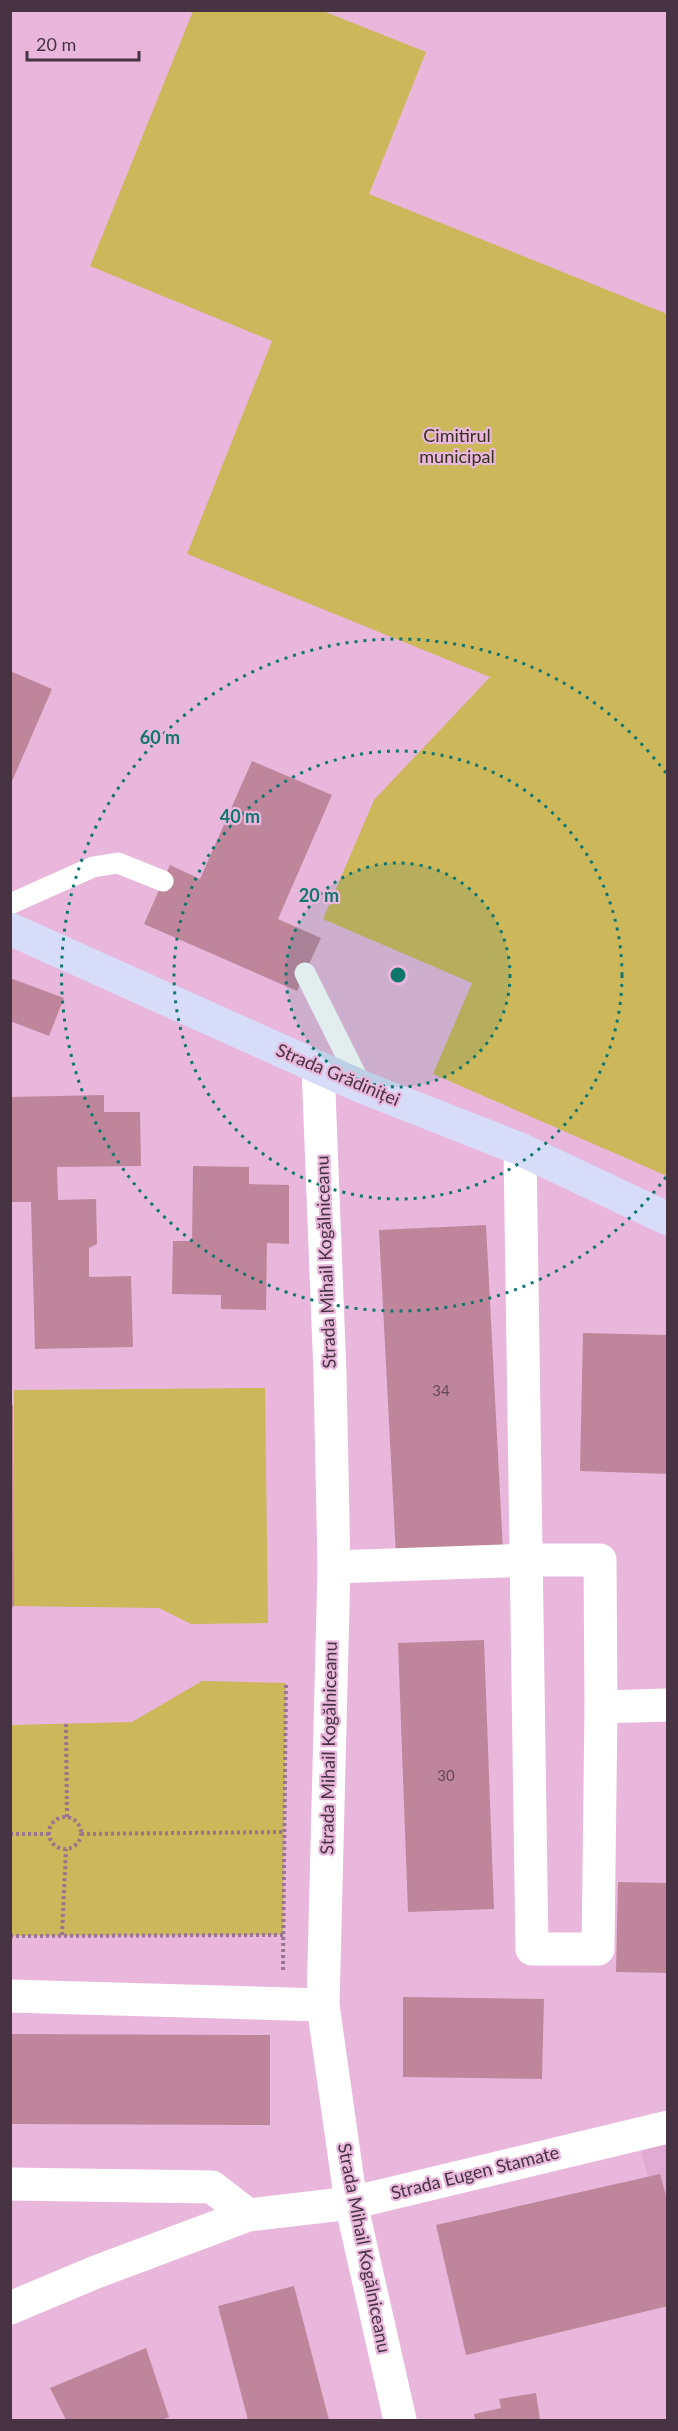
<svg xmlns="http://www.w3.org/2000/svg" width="678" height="2431" font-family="Lato,sans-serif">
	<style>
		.built { fill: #e1aad3 }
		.green { fill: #cdb75b }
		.building { fill: #bf869b }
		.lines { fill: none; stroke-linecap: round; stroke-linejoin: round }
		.path { stroke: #997690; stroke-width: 4; stroke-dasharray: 3 3; stroke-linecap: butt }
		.lane { stroke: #fff; stroke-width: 21 }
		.street { stroke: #fff; stroke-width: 33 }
		.primary { stroke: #d7ddf8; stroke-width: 33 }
		.ring { fill: none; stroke: #0f766e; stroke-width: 3; stroke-dasharray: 3 6 }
		.labels { text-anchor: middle; stroke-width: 4.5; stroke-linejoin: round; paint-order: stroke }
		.number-label { font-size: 15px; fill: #654858 }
		.park-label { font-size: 18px; fill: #38321d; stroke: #e8b7db }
		.street-label { font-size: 18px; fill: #473342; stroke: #e8b7db }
		.centre { fill: #0f766e; stroke: #e8b7db; stroke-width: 3 }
		.ring-label { font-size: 18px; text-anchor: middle; font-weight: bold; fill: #0f766e; stroke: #e8b7db; stroke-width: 4.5; stroke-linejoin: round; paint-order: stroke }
	</style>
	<rect width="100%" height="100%" fill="#e8b7db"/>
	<!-- built -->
	<polygon class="built" points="667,2139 667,2250 640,2146"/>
	<!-- green -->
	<g class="green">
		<polygon points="193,11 323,11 426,52 369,194 667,314 667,1176 433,1074 472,983 323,919 374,800 490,677 187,554 272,341 90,266"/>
		<polygon points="265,1388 268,1623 191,1624 159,1608 14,1606 14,1390"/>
		<polygon points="202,1681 286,1683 283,1935 11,1936 11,1725 132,1722"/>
	</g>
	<!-- building -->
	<g class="building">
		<polygon points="10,671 52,689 10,786"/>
		<polygon points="252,761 332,795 278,919 321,938 297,991 144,924 170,865 200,879"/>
		<polygon points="10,978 64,998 49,1036 10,1021"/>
		<polygon points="104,1095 104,1112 140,1112 141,1166 57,1167 58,1200 96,1199 97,1244 89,1248 89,1277 131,1276 133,1347 35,1349 31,1202 10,1202 10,1097"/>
		<polygon points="193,1166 249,1167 249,1184 289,1185 289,1244 267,1243 266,1310 221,1309 221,1295 172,1294 173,1241 192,1241"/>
		<polygon points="486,1225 503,1551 396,1556 379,1230"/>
		<polygon points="583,1333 668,1335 668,1474 580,1471"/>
		<polygon points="10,1405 13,1405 14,1606 10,1609"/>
		<polygon points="484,1640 494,1909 408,1912 398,1643"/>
		<polygon points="618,1882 668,1883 668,1973 616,1972"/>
		<polygon points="403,1997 544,1999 542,2079 403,2077"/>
		<polygon points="10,2034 270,2035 270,2125 10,2124"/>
		<polygon points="660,2174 668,2203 668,2306 466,2355 436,2225"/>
		<polygon points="294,2286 329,2420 248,2420 218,2306"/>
		<polygon points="146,2348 169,2417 161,2420 66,2420 50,2388"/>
		<polygon points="536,2393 540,2420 475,2420 474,2414 501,2408 499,2399"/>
	</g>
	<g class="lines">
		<!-- path -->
		<g class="path">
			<polyline points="66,1724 67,1817"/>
			<circle cx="65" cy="1833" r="16"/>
			<polyline points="10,1834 49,1834"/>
			<polyline points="81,1834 284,1832"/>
			<polyline points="62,1935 66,1849"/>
			<polyline points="10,1936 283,1935"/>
			<polyline points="283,1970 286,1683"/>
		</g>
		<!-- lane -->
		<g class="lane">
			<polyline points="10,904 93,867 118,863 163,881"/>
			<polyline points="305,973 362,1087"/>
		</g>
		<!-- street -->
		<g class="street">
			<polyline points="318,1067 330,1374 334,1567 323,2005 351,2203 400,2420"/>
			<polyline points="520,1149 532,1949 598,1949 601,1707"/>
			<polyline points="334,1567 528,1560 600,1560 601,1707 668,1705"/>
			<polyline points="10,1996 323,2005"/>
			<polyline points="10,2184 212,2187 248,2215"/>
			<polyline points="10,2308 96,2272 248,2215 351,2203 668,2127"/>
		</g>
		<!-- primary -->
		<polyline class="primary" points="10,929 362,1087 520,1149 668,1219"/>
	</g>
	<!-- distance rings -->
	<circle cx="398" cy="975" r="112" fill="#0f766e" fill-opacity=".12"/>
	<g class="ring">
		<circle cx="398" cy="975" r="112"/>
		<circle cx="398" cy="975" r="224"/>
		<path d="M666 1177A336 336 0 1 1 666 773"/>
	</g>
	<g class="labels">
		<!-- number labels -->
		<g class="number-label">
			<text x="441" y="1396">34</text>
			<text x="446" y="1781">30</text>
		</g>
		<!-- park labels -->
		<g class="park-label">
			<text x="457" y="442">Cimitirul<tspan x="457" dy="21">municipal</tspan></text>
		</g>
		<!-- street labels -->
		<g class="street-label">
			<text transform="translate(338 1075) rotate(23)" y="6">Strada Grădiniței</text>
			<text transform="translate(326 1262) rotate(-92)" y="6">Strada Mihail Kogălniceanu</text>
			<text transform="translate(329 1748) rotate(-89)" y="6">Strada Mihail Kogălniceanu</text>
			<text transform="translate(475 2173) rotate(-14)" y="6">Strada Eugen Stamate</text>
			<text transform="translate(364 2248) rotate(79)" y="6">Strada Mihail Kogălniceanu</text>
		</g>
	</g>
	<circle cx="398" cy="975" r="9" class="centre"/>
	<g class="ring-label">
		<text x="160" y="744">60 m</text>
		<text x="240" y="823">40 m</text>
		<text x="319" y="902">20 m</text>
	</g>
	<!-- border -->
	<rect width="678" height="2431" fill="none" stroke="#473342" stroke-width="24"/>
	<!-- scale -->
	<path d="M27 51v9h112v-9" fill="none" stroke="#473342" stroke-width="3"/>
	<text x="36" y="51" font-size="18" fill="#473342" stroke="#e8b7db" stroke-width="4.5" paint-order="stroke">20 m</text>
</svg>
